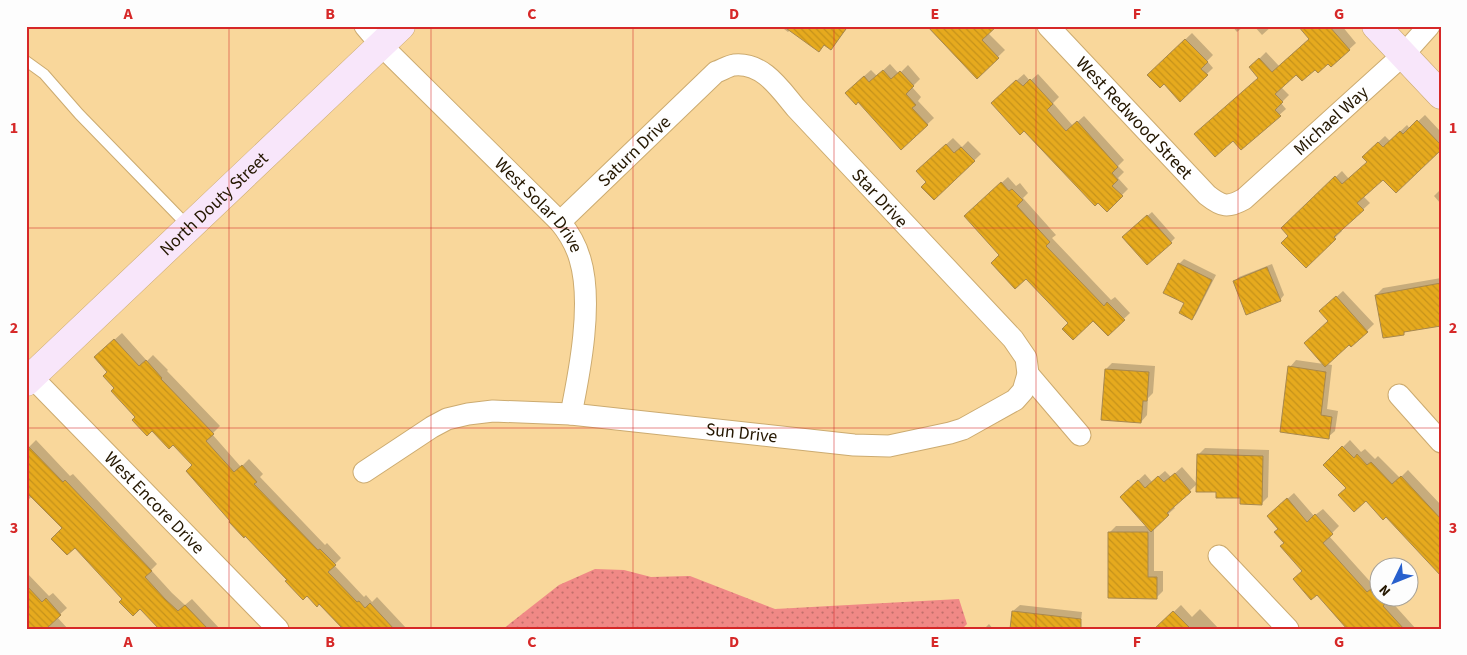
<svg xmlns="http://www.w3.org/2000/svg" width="1467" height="655" font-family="'Source Sans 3',sans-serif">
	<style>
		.green { fill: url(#green-dots) }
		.shadow { fill: #0003 }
		.building { fill: url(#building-back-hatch); stroke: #a8884e }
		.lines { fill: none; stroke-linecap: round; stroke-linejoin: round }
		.lane-casing { stroke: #ccab70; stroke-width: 12 }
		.street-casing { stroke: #ccab70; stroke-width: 23 }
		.secondary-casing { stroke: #ccab70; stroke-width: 29 }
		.lane { stroke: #fff; stroke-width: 10 }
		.street { stroke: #fff; stroke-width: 21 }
		.secondary { stroke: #f8e6fa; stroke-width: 28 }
		.grid { fill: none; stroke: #d62828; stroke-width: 1; stroke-opacity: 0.55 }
		.labels { text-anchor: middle; stroke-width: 4; stroke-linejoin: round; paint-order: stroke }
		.street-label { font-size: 18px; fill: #241701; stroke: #fdfdfd }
		.neatline { fill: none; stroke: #d62828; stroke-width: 2 }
		.grid-label { font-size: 16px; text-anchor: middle; font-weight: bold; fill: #d62828 }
	</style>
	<defs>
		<pattern id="green-dots" width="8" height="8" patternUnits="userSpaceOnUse" patternTransform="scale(1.25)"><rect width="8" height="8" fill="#f08986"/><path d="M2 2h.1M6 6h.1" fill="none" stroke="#c26f6b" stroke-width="1.8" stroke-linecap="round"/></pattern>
		<pattern id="building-back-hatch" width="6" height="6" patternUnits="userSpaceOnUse" patternTransform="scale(1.25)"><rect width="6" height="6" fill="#e6aa1e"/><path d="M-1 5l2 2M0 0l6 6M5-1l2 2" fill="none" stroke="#c5921a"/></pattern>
	</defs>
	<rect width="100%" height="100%" fill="#f9d79b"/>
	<!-- green -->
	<polygon class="green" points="595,569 624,570 651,577 690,576 775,609 959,599 967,624 962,629 503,629 559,585"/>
	<!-- shadow -->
	<g class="shadow">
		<polygon points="780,26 849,26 831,48 825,44 819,50 790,30 788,32"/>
		<polygon points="927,26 988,33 1005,50 977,77"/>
		<polygon points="1232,26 1244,26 1237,32"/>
		<polygon points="1254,26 1272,26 1262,35"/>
		<polygon points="1307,26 1342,26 1356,43 1332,65 1328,62 1296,73 1281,87 1289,95 1281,103 1286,109 1241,149 1259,77 1257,61 1266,52 1279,66 1310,38"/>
		<polygon points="1192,33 1213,55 1207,61 1213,68 1180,100 1164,83 1149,75"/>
		<polygon points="890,64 899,74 908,65 920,79 912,87 921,97 918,101 934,118 901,149 853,86 871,70 877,76"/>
		<polygon points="1024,74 1030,81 1038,74 1059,97 1053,103 1073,126 1084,116 1124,160 1118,166 1124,172 1118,178 1128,189 1107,210 999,96"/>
		<polygon points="1425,115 1441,132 1441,148 1383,178 1363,196 1370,203 1341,230 1342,231 1306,266 1290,236 1283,228 1342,171 1349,179 1368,162 1363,157 1385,136 1390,141 1407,125 1410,129"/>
		<polygon points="953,138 962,147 968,141 981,154 934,199 928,182 924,165"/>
		<polygon points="1008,177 1016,186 1020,183 1028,193 1023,198 1056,235 1052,238 1111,300 1115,297 1130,313 1108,334 1093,319 1070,323 1026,278 1001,255 972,210"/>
		<polygon points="1441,189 1441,204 1434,196"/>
		<polygon points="1152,212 1175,238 1171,242 1128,233"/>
		<polygon points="1184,259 1216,275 1196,314 1192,319 1186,302 1165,292 1179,264"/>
		<polygon points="1272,264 1284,295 1280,300 1234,282 1239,277"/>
		<polygon points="1441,278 1441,325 1407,330 1403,334 1376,295 1383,288"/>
		<polygon points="1343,291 1374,324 1351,346 1349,343 1326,364 1332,365 1327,409 1338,411 1335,431 1328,437 1290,367 1296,360 1324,364 1330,321 1328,305"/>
		<polygon points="122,333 147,361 153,355 168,370 167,371 220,426 212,434 241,467 249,459 263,474 260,477 325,545 327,543 341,558 334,565 364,597 366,595 372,602 377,597 407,629 345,629 319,602 289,580 232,521 194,465 173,443 136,417 116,388 102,351"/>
		<polygon points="1112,363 1155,366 1153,393 1148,398 1147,415 1141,422 1106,369"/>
		<polygon points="36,440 70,476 73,474 157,564 151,570 172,593 185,605 192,599 220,629 161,629 140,607 124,599 63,528 32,496 26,502 26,444 29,447"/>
		<polygon points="1350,440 1361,452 1365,449 1375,459 1378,456 1400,478 1408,470 1441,505 1441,574 1386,515 1347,488 1325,465"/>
		<polygon points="1205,448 1269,450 1268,497 1261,504 1217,491 1198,455"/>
		<polygon points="1182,467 1197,484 1173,506 1175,508 1154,527 1154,571 1163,571 1163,591 1157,597 1109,533 1116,526 1147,526 1128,490 1145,474 1152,482 1165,471 1171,477"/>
		<polygon points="1294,493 1314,516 1323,509 1339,526 1329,536 1375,587 1379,583 1380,584 1380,598 1390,598 1389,599 1416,629 1349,629 1304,571 1285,543 1279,529 1275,510"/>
		<polygon points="26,572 49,596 53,593 67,608 57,617 68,629 26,629"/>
		<polygon points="1020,605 1082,612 1080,629 1013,611"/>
		<polygon points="1181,605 1192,617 1200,609 1219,629 1156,629"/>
		<polygon points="989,624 993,629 984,629"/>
	</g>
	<!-- building -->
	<g class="building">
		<polygon points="783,26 848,26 831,50 824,45 819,52"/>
		<polygon points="927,26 997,26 982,40 999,58 977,79"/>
		<polygon points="1298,26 1329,26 1350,50 1331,67 1328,64 1318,73 1315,70 1302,81 1296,75 1275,94 1283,102 1275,110 1281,116 1241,150 1233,141 1215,157 1194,134 1258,78 1249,67 1259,58 1272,72 1309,39"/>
		<polygon points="1185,39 1208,62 1201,69 1208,75 1180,102 1164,84 1160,88 1147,75"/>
		<polygon points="883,70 891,79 900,71 914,86 906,94 916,105 912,108 928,125 901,150 858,102 856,105 845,93 864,76 869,82"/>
		<polygon points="1030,79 1053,104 1047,110 1066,131 1077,121 1118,167 1112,173 1118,180 1112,186 1123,196 1107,212 1098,203 1095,206 1024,131 1020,135 991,103 1016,80 1023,86"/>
		<polygon points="1417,120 1441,145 1441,150 1396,193 1383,180 1357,203 1364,210 1334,237 1336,239 1306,268 1281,243 1288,236 1281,228 1335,176 1342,184 1367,162 1362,157 1378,142 1383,147 1400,131 1403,134"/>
		<polygon points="946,144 954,153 961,147 975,161 934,200 921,187 926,182 916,171"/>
		<polygon points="1001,182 1009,191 1012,189 1023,200 1017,206 1050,242 1046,246 1104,306 1107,302 1125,320 1108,336 1093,321 1073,340 1062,329 1068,323 1026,279 1015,289 991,263 999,255 964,216"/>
		<polygon points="1147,215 1172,243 1147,265 1122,237"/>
		<polygon points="1178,263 1212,280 1192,320 1179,313 1184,303 1163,293"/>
		<polygon points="1267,267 1281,301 1246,315 1233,281"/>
		<polygon points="1441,283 1441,326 1404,332 1404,335 1383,338 1375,295"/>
		<polygon points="1336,296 1368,332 1351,347 1349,345 1325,367 1304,343 1328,321 1319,311"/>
		<polygon points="114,339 139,366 146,360 162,378 161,379 214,434 206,441 234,472 242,465 257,482 254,484 318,550 320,549 336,565 328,572 357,602 359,601 365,608 370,603 394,629 343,629 319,604 317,607 307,596 303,600 285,581 287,580 245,536 244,538 229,522 230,521 186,471 192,465 173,445 169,449 152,431 147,436 132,420 135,417 111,391 114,388 103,376 107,372 94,357"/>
		<polygon points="1288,366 1326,372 1321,415 1332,417 1329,439 1280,432"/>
		<polygon points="1105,369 1149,372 1147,401 1143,401 1141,423 1101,420"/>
		<polygon points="26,444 63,482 65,480 152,571 145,577 165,599 178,611 185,605 208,629 159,629 140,609 133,616 119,602 122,599 75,548 67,555 51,539 62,528 26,492"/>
		<polygon points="1342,446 1354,458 1357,454 1367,465 1371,462 1392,484 1401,476 1441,519 1441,576 1386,517 1383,520 1366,501 1354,512 1338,495 1346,488 1323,465"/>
		<polygon points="1197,454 1263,456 1262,505 1240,504 1240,498 1216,498 1216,492 1196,492"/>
		<polygon points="1175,473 1191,492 1167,513 1169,515 1151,532 1120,497 1138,480 1145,488 1158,476 1164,482"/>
		<polygon points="1287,498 1307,522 1315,514 1333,534 1323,543 1367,592 1371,589 1385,604 1383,606 1404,629 1347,629 1317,595 1311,600 1293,579 1302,571 1280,546 1284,543 1274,532 1278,529 1267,516"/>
		<polygon points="1108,532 1148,532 1148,577 1157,577 1157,599 1108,598"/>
		<polygon points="26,585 42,602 46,598 61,615 46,629 26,629"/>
		<polygon points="1012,611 1081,619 1081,629 1010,629"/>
		<polygon points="1173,611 1191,629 1154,629"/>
	</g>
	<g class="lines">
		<!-- lane casing -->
		<g class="lane-casing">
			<polyline id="lane" points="26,61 44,74 79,114 189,227"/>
		</g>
		<!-- street casing -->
		<g class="street-casing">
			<g id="street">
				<path id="s1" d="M 365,26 L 381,45 L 560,222 C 569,233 576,245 580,259 C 593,302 580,370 571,414"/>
				<path id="s2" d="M 1048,26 L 1207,195 C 1222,207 1228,208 1244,199 L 1403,55 L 1429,26"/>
				<path id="s3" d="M 26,371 L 278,629"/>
				<polyline points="1028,374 1080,435"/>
				<polyline points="1399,395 1441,442"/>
				<path id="s4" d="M 364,472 L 432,427 L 447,419 L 468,414 L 493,411 L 571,414 L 854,445 L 889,446 L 950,433 L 963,429 L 1015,400 L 1023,391 L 1028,374 L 1026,358 L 1013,339 L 796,108 C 780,89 763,62 734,65 C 728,66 722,70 716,72 L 560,222"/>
				<polyline points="1219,556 1288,629"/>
			</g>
		</g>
		<!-- secondary casing -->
		<g class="secondary-casing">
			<g id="secondary">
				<polyline points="1376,26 1441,95"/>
				<path id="s5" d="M 26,382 L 401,26"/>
			</g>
		</g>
		<!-- lane -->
		<use href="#lane" class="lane"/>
		<!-- street -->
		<use href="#street" class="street"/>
		<!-- secondary -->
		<use href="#secondary" class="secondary"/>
	</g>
	<!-- grid -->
	<path class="grid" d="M 229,26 L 229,629M 431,26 L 431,629M 633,26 L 633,629M 834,26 L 834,629M 1036,26 L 1036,629M 1238,26 L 1238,629M 26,228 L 1441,228M 26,428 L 1441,428"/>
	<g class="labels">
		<!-- street labels -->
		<g class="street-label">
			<text dy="6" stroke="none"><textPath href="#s2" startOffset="126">West Redwood Street</textPath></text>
			<text dy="6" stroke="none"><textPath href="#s2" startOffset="390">Michael Way</textPath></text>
			<text transform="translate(634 151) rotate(-44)" y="6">Saturn Drive</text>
			<text transform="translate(880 198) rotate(47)" y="6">Star Drive</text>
			<text dy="6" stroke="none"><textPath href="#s5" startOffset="259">North Douty Street</textPath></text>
			<text dy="6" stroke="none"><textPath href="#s1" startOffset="250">West Solar Drive</textPath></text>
			<text dy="6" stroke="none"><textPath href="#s4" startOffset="395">Sun Drive</textPath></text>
			<text dy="6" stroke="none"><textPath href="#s3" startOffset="184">West Encore Drive</textPath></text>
		</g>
	</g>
	<!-- border -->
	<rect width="1467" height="655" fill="none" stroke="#fdfdfd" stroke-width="55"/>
	<!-- north arrow -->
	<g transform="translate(1394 582) rotate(227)"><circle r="24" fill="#fdfdfd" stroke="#a6a198"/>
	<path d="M0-4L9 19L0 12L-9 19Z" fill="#2860cd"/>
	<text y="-8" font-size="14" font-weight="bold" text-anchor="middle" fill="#241701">N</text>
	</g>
	<rect x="28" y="28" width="1412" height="600" class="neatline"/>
	<g class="grid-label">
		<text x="128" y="19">A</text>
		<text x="330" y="19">B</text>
		<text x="532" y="19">C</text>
		<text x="734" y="19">D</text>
		<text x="935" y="19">E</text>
		<text x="1137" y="19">F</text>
		<text x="1339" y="19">G</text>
		<text x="14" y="133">1</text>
		<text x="1453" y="133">1</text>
		<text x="14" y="333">2</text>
		<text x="1453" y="333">2</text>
		<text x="14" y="533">3</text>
		<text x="1453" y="533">3</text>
		<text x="128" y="647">A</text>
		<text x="330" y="647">B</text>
		<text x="532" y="647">C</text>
		<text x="734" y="647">D</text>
		<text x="935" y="647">E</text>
		<text x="1137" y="647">F</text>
		<text x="1339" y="647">G</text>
	</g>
</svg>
